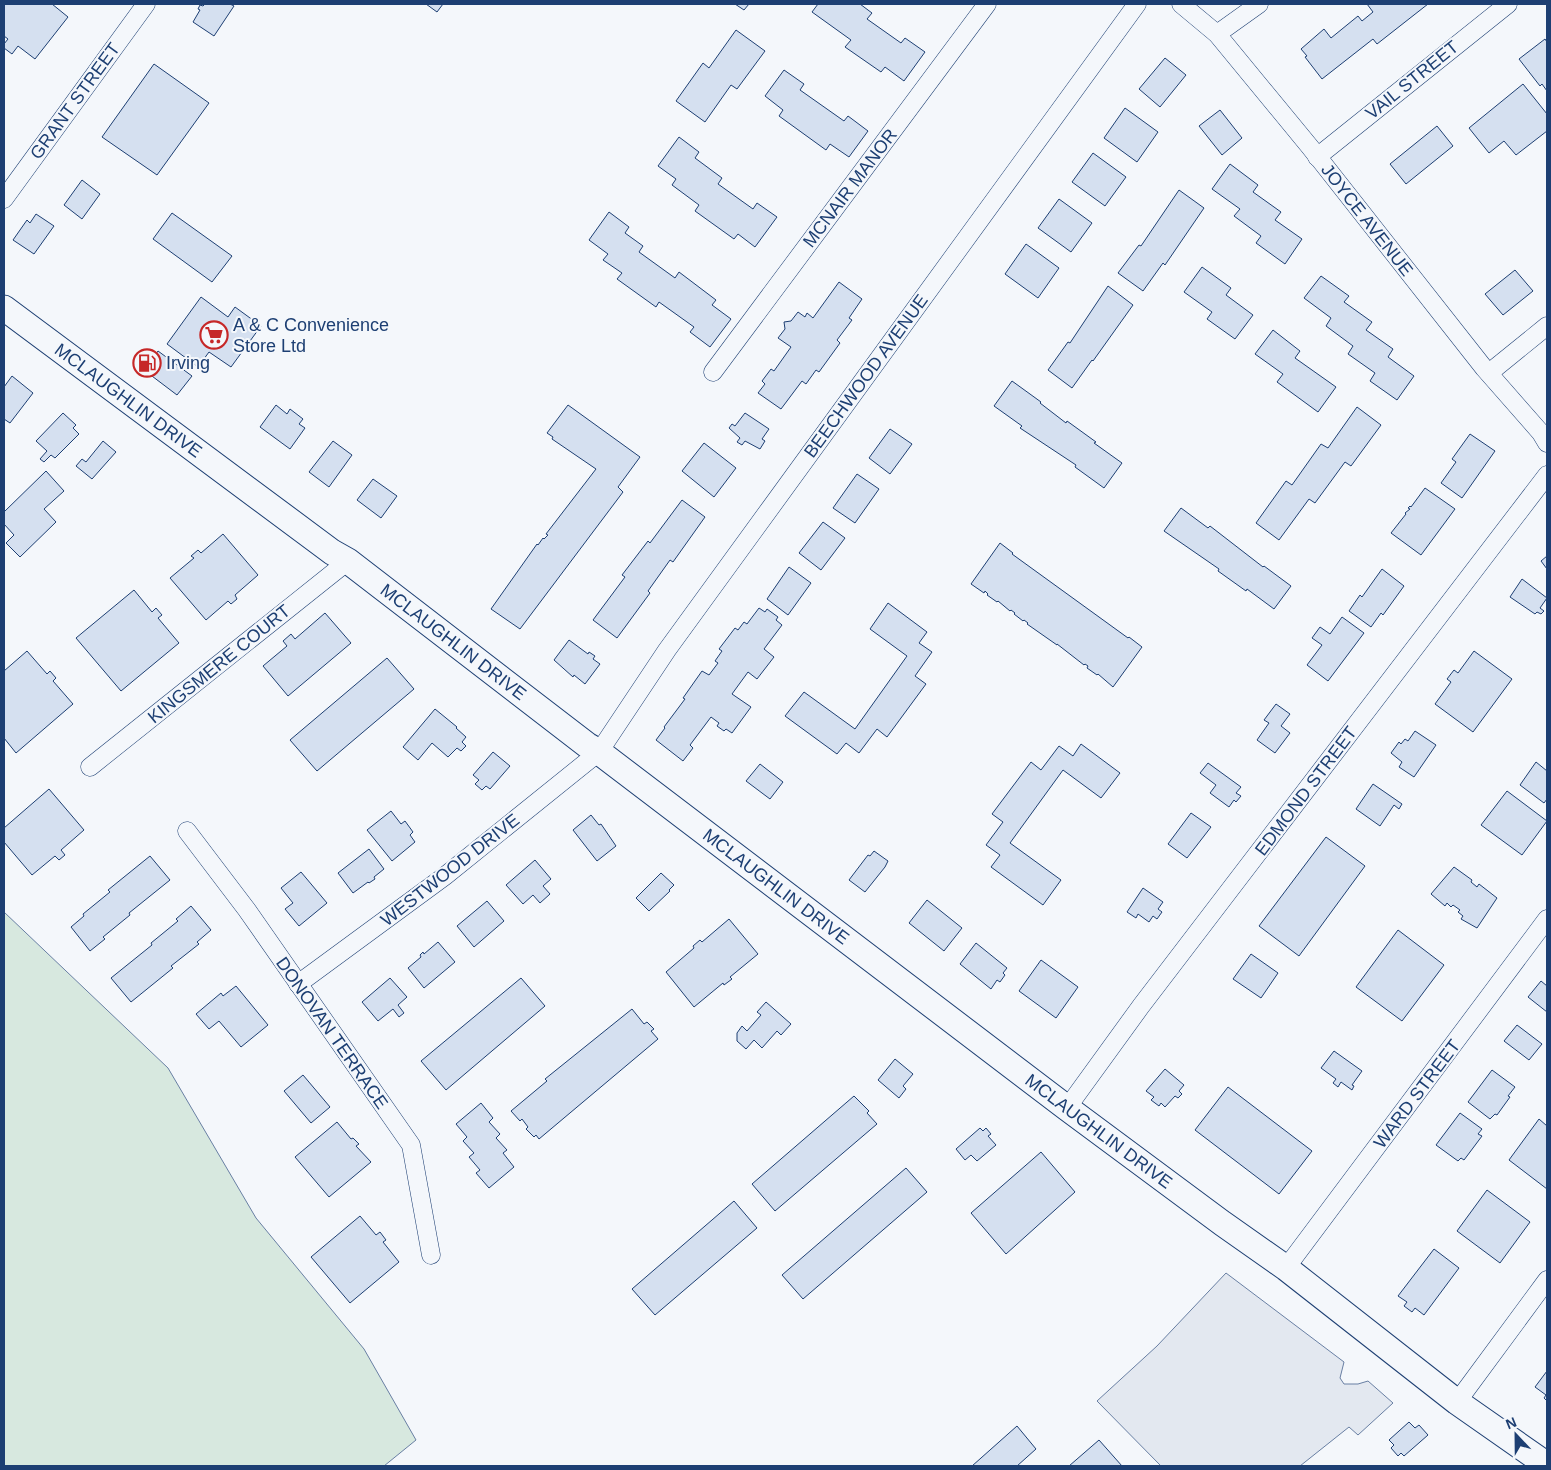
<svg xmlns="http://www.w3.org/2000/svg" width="1551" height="1470" font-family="Helvetica,sans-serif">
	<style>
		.green { fill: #d7e8df; stroke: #687fa3 }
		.parking { fill: #e3e8f0; stroke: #687fa3 }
		.building { fill: #d5e0f0; stroke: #1d3f73 }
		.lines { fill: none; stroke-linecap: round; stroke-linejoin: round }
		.minor-casing { stroke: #1d3f73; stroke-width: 19 }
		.secondary-casing { stroke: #1d3f73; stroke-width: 27 }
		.minor { stroke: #f4f7fb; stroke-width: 18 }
		.secondary { stroke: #f4f7fb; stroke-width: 25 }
		.labels { text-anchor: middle; stroke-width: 4; stroke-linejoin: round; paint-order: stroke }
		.street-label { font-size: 18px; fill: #1d3f73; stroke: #f4f7fb }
		.poi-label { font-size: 18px; fill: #1d3f73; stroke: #f4f7fb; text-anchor: start }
	</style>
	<rect width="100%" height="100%" fill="#f4f7fb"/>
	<!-- green -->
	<polygon class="green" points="4,912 168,1068 256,1218 364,1349 416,1440 384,1466 4,1466"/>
	<!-- parking -->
	<polygon class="parking" points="1226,1273 1344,1362 1340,1378 1344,1384 1358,1384 1368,1381 1393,1403 1358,1435 1349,1427 1300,1466 1161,1466 1097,1401 1157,1346"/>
	<!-- building -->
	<g class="building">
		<polygon points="4,4 52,4 68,17 35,59 18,46 12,54 4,48 4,44 8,39 4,36"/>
		<polygon points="205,4 230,4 234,6 214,36 193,22 200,10 198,9 200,5 203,6"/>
		<polygon points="426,4 443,4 437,12"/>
		<polygon points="735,4 749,4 744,10"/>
		<polygon points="818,4 860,4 872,13 867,19 901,43 905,38 925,52 904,81 885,67 881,72 845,47 851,40 812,12"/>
		<polygon points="1367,4 1428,4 1377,44 1373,39 1322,79 1305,57 1307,56 1301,49 1324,29 1331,38 1358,16 1362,21 1373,12"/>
		<polygon points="736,30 765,51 737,89 731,85 705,122 676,101 703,63 709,68"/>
		<polygon points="1545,39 1547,42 1547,91 1542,84 1540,86 1519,59"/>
		<polygon points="1165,58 1186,75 1160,107 1139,89"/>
		<polygon points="154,64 209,103 157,175 102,137"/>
		<polygon points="784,70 804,84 800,90 844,121 848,116 868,131 849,157 830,144 826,150 779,116 783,110 765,96"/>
		<polygon points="1523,84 1547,114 1547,131 1516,155 1504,141 1489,153 1469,128"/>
		<polygon points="1125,108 1158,132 1137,162 1104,138"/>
		<polygon points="1220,110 1242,138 1222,155 1199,126"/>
		<polygon points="1437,126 1453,146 1406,184 1390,164"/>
		<polygon points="679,137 699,152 695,158 722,178 718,184 753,209 757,203 777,217 755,247 738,234 734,239 695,211 699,205 672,185 676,179 658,166"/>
		<polygon points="1093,153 1126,177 1105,206 1072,182"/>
		<polygon points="1230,164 1258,185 1253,192 1281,212 1275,220 1302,239 1285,264 1256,243 1261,236 1234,216 1240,209 1212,189"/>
		<polygon points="82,180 100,194 82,219 64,205"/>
		<polygon points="1179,190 1204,208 1165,265 1163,263 1143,291 1118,273 1139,245 1141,246"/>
		<polygon points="1059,199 1092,223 1071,252 1038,228"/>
		<polygon points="609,212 629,227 625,233 643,246 639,252 675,278 679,272 716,300 712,305 731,319 710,347 690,332 694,327 659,302 656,307 617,279 622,273 603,260 608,254 589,240"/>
		<polygon points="172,213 232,256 212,282 153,239"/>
		<polygon points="36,214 54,226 34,254 13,240 27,220 30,223"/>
		<polygon points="1026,244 1059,268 1038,298 1005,274"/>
		<polygon points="1202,267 1231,288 1226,295 1253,315 1235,339 1207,319 1212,312 1184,292"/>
		<polygon points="1515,270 1533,291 1503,315 1485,294"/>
		<polygon points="1321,276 1349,296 1344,302 1372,322 1366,330 1393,349 1388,357 1414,376 1397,400 1370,381 1375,373 1348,354 1353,346 1326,326 1331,318 1304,298"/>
		<polygon points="839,282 862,299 849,318 852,320 837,340 840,343 819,372 816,370 806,384 802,381 781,409 758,393 765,384 762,381 771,369 774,371 791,347 778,338 785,329 784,322 791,321 798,312 805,317 807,313 813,318"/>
		<polygon points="1108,286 1133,305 1093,361 1092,360 1072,388 1048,370 1068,342 1070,343"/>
		<polygon points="201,297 228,317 235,307 261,326 231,367 209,352 198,367 167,344"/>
		<polygon points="1273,330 1300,351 1295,358 1336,387 1318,412 1277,382 1283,374 1255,354"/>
		<polygon points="158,351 192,376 177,395 144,370"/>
		<polygon points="12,376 33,393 10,423 4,419 4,387"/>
		<polygon points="1012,381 1041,402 1040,403 1066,423 1067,421 1096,442 1094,443 1122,463 1104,488 1075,467 1076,465 1020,428 1022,426 994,406"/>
		<polygon points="276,405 287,414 290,409 303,419 299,424 305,428 290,449 260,427"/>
		<polygon points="568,405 640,457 618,487 623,492 520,629 491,609 537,544 538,545 543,538 544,539 548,535 546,534 596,469 552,439 553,437 547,433"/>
		<polygon points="1357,407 1381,425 1351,466 1345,462 1315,503 1309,499 1279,540 1256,523 1286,481 1292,485 1321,444 1328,448"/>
		<polygon points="63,413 76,425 73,428 79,434 55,458 51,455 44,462 40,459 47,451 36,441"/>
		<polygon points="745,413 769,429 762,439 765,441 760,449 745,441 742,445 737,442 740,438 729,428 732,424 735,426"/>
		<polygon points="890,429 912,444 890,474 869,458"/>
		<polygon points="1470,434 1495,451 1462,498 1441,483 1456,462 1452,459"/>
		<polygon points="103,441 116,452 92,479 76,466 82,459 86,462"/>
		<polygon points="333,441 352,455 329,487 309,472"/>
		<polygon points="704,443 736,468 714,497 682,471"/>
		<polygon points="46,471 64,491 44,509 56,522 20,557 6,543 14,535 4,524 4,512"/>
		<polygon points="857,474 879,489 855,523 833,508"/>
		<polygon points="373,479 397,496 381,518 357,500"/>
		<polygon points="1425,488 1455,509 1421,555 1391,533 1406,514 1405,513 1410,509 1408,508 1410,506 1411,507"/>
		<polygon points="682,500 705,517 673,562 670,560 648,591 650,593 617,638 593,620 625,577 622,575 648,541 650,543"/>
		<polygon points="1181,508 1208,528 1210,526 1263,567 1264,566 1291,586 1274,609 1247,589 1246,591 1218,571 1219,569 1164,531"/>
		<polygon points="823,522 845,538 821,570 799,553"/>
		<polygon points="223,534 258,575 235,595 237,599 231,604 228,601 206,620 170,578 194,558 191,556 198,550 201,553"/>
		<polygon points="1000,543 1013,553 1012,554 1128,638 1129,637 1142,647 1113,687 1098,674 1097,675 1087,668 1088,666 1085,664 1084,665 1057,644 1057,645 1027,624 1028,623 1024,620 1023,621 1014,614 1015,613 1011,610 1010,611 998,601 997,602 987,595 988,594 985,591 984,593 971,584"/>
		<polygon points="1547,556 1547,569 1541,561"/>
		<polygon points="789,567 811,583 788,615 767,599"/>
		<polygon points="1382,569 1404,586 1383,615 1381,613 1371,627 1349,611 1360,595 1362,597"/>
		<polygon points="1522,579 1547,598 1540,608 1544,611 1541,614 1537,612 1535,614 1510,597"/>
		<polygon points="134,590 152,612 156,608 162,615 158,618 179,643 121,691 76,638"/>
		<polygon points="888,603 927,632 919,643 932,652 915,676 926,684 887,737 877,729 859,753 846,743 837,754 785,716 804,692 855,729 907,656 870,629"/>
		<polygon points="759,608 765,612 767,609 778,617 776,620 782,625 764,649 774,657 757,679 748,672 732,694 751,707 732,733 726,729 724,731 717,726 719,723 711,717 690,745 693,748 683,761 656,740 665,728 664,727 685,699 683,698 702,671 709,675 718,663 715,661 722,651 719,649 735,628 738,630 744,622 747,624"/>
		<polygon points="325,613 351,643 288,696 263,666 287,646 283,641 291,634 295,639"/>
		<polygon points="1342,617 1364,633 1328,681 1307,665 1322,645 1312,638 1320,627 1330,634"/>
		<polygon points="569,640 588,654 589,652 595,656 593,659 600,664 585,684 574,675 573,677 554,660"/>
		<polygon points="27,651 47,674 50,671 56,678 53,681 73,704 16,753 4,738 4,671"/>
		<polygon points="1474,651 1512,679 1473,732 1435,704 1451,682 1447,679 1454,670 1458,673"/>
		<polygon points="387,658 414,689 317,771 290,740"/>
		<polygon points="1276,704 1290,714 1281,726 1290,733 1275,753 1257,740 1269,723 1264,720"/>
		<polygon points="435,709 457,727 456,728 466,737 462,742 466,746 461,751 457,748 448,757 432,743 418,760 403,747"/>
		<polygon points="1415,731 1436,745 1414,777 1399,767 1402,762 1391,753 1399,742 1401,744 1405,739 1408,741"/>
		<polygon points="1081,744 1120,773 1101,798 1063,770 1010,843 1061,880 1043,905 991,867 1000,855 986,845 1003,822 992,814 1031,762 1041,770 1059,746 1073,756"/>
		<polygon points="493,752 510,766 490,789 486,786 482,790 475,784 479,780 473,775"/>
		<polygon points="1536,762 1547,771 1547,799 1544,803 1520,785"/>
		<polygon points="1208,763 1241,787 1236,793 1241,796 1236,802 1234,800 1229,807 1210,793 1216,785 1200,773"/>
		<polygon points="760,764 783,782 770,799 746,781"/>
		<polygon points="1373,784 1402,804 1399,809 1394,805 1380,826 1356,809"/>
		<polygon points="49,789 84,830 61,850 65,855 59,860 55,856 32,875 4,842 4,828"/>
		<polygon points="1507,791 1547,821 1522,855 1481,825"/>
		<polygon points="391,811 401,824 405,821 413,832 410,835 415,842 392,861 367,830"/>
		<polygon points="1191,813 1211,827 1187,858 1168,844"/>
		<polygon points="591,815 599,825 601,824 616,846 597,861 573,830"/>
		<polygon points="1326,837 1365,866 1299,956 1259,926"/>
		<polygon points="369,849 384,869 374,877 375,879 369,883 368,882 353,893 338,873"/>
		<polygon points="874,851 888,861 885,867 865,892 849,880 868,855 870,856"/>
		<polygon points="150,856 170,880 129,913 130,915 103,937 105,939 90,951 71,927 84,916 83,914 110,892 108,890"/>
		<polygon points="535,860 551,879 543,886 550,894 540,903 533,895 523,904 506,885"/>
		<polygon points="1454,867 1472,880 1471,882 1477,887 1479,884 1497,898 1477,928 1461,919 1463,916 1458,912 1460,910 1453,905 1451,907 1447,903 1445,906 1431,894"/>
		<polygon points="301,872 327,903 299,926 285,909 293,903 281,888"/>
		<polygon points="661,873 674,885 669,890 670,891 649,911 636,898"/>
		<polygon points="1143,888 1163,902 1158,909 1162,912 1157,919 1153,916 1149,922 1138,914 1136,918 1127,912"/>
		<polygon points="927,900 962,928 944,951 909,923"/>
		<polygon points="487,901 504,921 474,947 457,926"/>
		<polygon points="191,906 211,930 197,942 199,944 171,966 173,968 131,1002 111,978 152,945 151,943 178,921 176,919"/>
		<polygon points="729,919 758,954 730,977 732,979 724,985 723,983 694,1007 666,972 694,948 693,946 700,940 702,942"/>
		<polygon points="1398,930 1444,965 1402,1021 1356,987"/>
		<polygon points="438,942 455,962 424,988 408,968 421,957 420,955 423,952 424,954"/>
		<polygon points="976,943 1007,968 1003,973 1005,975 1000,982 997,980 991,989 960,964"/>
		<polygon points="1251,954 1278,973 1261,998 1233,979"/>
		<polygon points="1041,960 1078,987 1056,1018 1019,991"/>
		<polygon points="390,978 407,997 398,1005 404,1013 399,1017 393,1009 378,1021 362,1002"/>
		<polygon points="521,978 545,1006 446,1090 421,1061"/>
		<polygon points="1541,981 1547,986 1547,1012 1528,997"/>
		<polygon points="236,986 268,1025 241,1047 219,1021 209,1029 196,1014 221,993 223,996"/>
		<polygon points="766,1002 791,1024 781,1035 777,1031 762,1048 754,1040 746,1049 737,1041 737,1033 742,1026 747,1031 761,1015 757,1012"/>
		<polygon points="632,1009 644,1024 647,1022 654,1029 651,1031 658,1039 539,1139 536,1135 534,1137 526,1129 528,1127 522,1119 520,1121 511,1111 547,1081 545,1079"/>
		<polygon points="1517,1025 1542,1044 1529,1060 1504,1041"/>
		<polygon points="1334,1051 1362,1071 1352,1085 1354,1086 1352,1090 1341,1082 1338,1087 1333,1083 1336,1079 1321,1068"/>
		<polygon points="895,1059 913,1074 903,1086 906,1089 899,1098 878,1080"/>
		<polygon points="1165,1069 1184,1085 1179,1091 1182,1094 1178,1098 1175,1096 1165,1107 1161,1103 1159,1106 1151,1100 1154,1097 1146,1091"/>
		<polygon points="1492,1070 1515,1087 1508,1096 1510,1097 1497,1115 1495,1114 1490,1119 1468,1102"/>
		<polygon points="303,1075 330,1107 311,1123 284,1091"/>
		<polygon points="1228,1087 1312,1151 1279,1194 1195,1130"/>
		<polygon points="854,1096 869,1111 867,1113 877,1124 775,1211 752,1184"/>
		<polygon points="481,1103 493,1118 489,1122 500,1134 496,1138 507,1150 503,1153 514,1167 489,1188 476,1173 480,1170 469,1157 474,1153 463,1141 467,1137 456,1124"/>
		<polygon points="1460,1113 1482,1129 1478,1134 1482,1136 1464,1160 1461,1158 1458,1161 1436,1145"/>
		<polygon points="1539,1119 1547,1126 1547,1189 1509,1160"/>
		<polygon points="337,1122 351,1139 353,1138 359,1144 356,1146 371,1162 329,1197 295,1157"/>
		<polygon points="980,1128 983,1131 986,1128 991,1134 988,1136 996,1145 977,1161 971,1155 965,1160 956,1149"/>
		<polygon points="1041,1152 1075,1192 1006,1254 971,1213"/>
		<polygon points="906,1168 927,1192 803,1299 782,1275"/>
		<polygon points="1487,1190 1530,1222 1500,1263 1457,1231"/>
		<polygon points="734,1201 757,1228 655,1315 632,1289"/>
		<polygon points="360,1216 376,1235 380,1232 386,1240 383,1242 399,1262 350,1303 311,1257"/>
		<polygon points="1434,1249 1459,1268 1424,1315 1415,1308 1412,1312 1404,1306 1407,1302 1398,1296"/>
		<polygon points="1547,1371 1547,1401 1544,1398 1546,1395 1535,1387"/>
		<polygon points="1409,1422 1415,1428 1419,1425 1428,1435 1404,1456 1401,1453 1398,1456 1391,1448 1394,1445 1389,1440"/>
		<polygon points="1017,1426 1036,1449 1017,1466 972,1466"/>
		<polygon points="1099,1440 1122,1466 1069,1466"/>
	</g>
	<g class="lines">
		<!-- minor casing -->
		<g class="minor-casing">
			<g id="minor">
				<polyline points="1181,4 1217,34 1310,147 1484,368 1541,433 1547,443"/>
				<polyline points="1217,34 1259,4"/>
				<polyline points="1317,157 1508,4"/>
				<polyline points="4,199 146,4"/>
				<polyline points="713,372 987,4"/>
				<polyline points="1489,373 1547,326"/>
				<polyline points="90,767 348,561"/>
				<polyline points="187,831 247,910 411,1145 431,1255"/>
				<polyline points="298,984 445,876 599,752 667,650 1137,4"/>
				<polyline points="1067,1108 1141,1006 1547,475"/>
				<polyline points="1286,1268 1547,919"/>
				<polyline points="1457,1402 1547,1280"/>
			</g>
		</g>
		<!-- secondary casing -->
		<g class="secondary-casing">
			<g id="secondary">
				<path id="s1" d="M 4,308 L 332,552 L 348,561 L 587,745 L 599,752 L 1067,1108 L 1222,1223 L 1286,1268 L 1457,1402 L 1547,1465"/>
			</g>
		</g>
		<!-- minor -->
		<use href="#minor" class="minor"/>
		<!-- secondary -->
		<use href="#secondary" class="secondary"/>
	</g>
	<!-- icons -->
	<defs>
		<g id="supermarket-ring" transform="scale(1.4375)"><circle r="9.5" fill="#f4f7fb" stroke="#c62828" stroke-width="1.5"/><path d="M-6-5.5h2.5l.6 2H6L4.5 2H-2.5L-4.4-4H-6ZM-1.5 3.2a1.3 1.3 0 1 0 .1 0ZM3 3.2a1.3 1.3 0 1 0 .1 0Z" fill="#c62828"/></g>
		<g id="fuel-ring" transform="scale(1.4375)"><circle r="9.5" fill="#f4f7fb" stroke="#c62828" stroke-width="1.5"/><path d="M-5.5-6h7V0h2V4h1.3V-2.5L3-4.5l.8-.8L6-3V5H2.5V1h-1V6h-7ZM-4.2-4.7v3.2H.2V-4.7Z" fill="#c62828"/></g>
	</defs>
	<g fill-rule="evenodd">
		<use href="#supermarket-ring" x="214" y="335"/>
		<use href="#fuel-ring" x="147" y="363"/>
	</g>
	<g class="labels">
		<!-- street labels -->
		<g class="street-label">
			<text transform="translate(1412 80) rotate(-39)" y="6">VAIL STREET</text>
			<text transform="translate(75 101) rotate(-54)" y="6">GRANT STREET</text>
			<text transform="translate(850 188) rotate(-53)" y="6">MCNAIR MANOR</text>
			<text transform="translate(1367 220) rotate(52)" y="6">JOYCE AVENUE</text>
			<text transform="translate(866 376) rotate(-54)" y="6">BEECHWOOD AVENUE</text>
			<text dy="6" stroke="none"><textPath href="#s1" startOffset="155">MCLAUGHLIN DRIVE</textPath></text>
			<text dy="6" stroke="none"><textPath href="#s1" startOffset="560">MCLAUGHLIN DRIVE</textPath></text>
			<text transform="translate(219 664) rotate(-39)" y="6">KINGSMERE COURT</text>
			<text transform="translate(1306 791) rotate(-53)" y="6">EDMOND STREET</text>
			<text transform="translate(450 870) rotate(-38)" y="6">WESTWOOD DRIVE</text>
			<text dy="6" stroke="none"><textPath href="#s1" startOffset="965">MCLAUGHLIN DRIVE</textPath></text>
			<text transform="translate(332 1033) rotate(55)" y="6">DONOVAN TERRACE</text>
			<text transform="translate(1417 1094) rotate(-53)" y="6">WARD STREET</text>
			<text dy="6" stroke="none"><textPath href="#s1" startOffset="1370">MCLAUGHLIN DRIVE</textPath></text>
		</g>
		<!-- poi labels -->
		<g class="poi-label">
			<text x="233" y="331">A &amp; C Convenience<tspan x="233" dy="21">Store Ltd</tspan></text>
			<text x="166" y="369">Irving</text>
		</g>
	</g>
	<!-- border -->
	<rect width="1551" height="1470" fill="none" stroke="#1d3f73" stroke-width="10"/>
	<!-- north arrow -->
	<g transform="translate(1516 1435) rotate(338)" stroke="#f4f7fb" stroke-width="4" paint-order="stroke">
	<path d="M0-4L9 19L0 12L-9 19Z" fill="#1d3f73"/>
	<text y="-8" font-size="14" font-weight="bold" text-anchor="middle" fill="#1d3f73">N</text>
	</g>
</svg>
